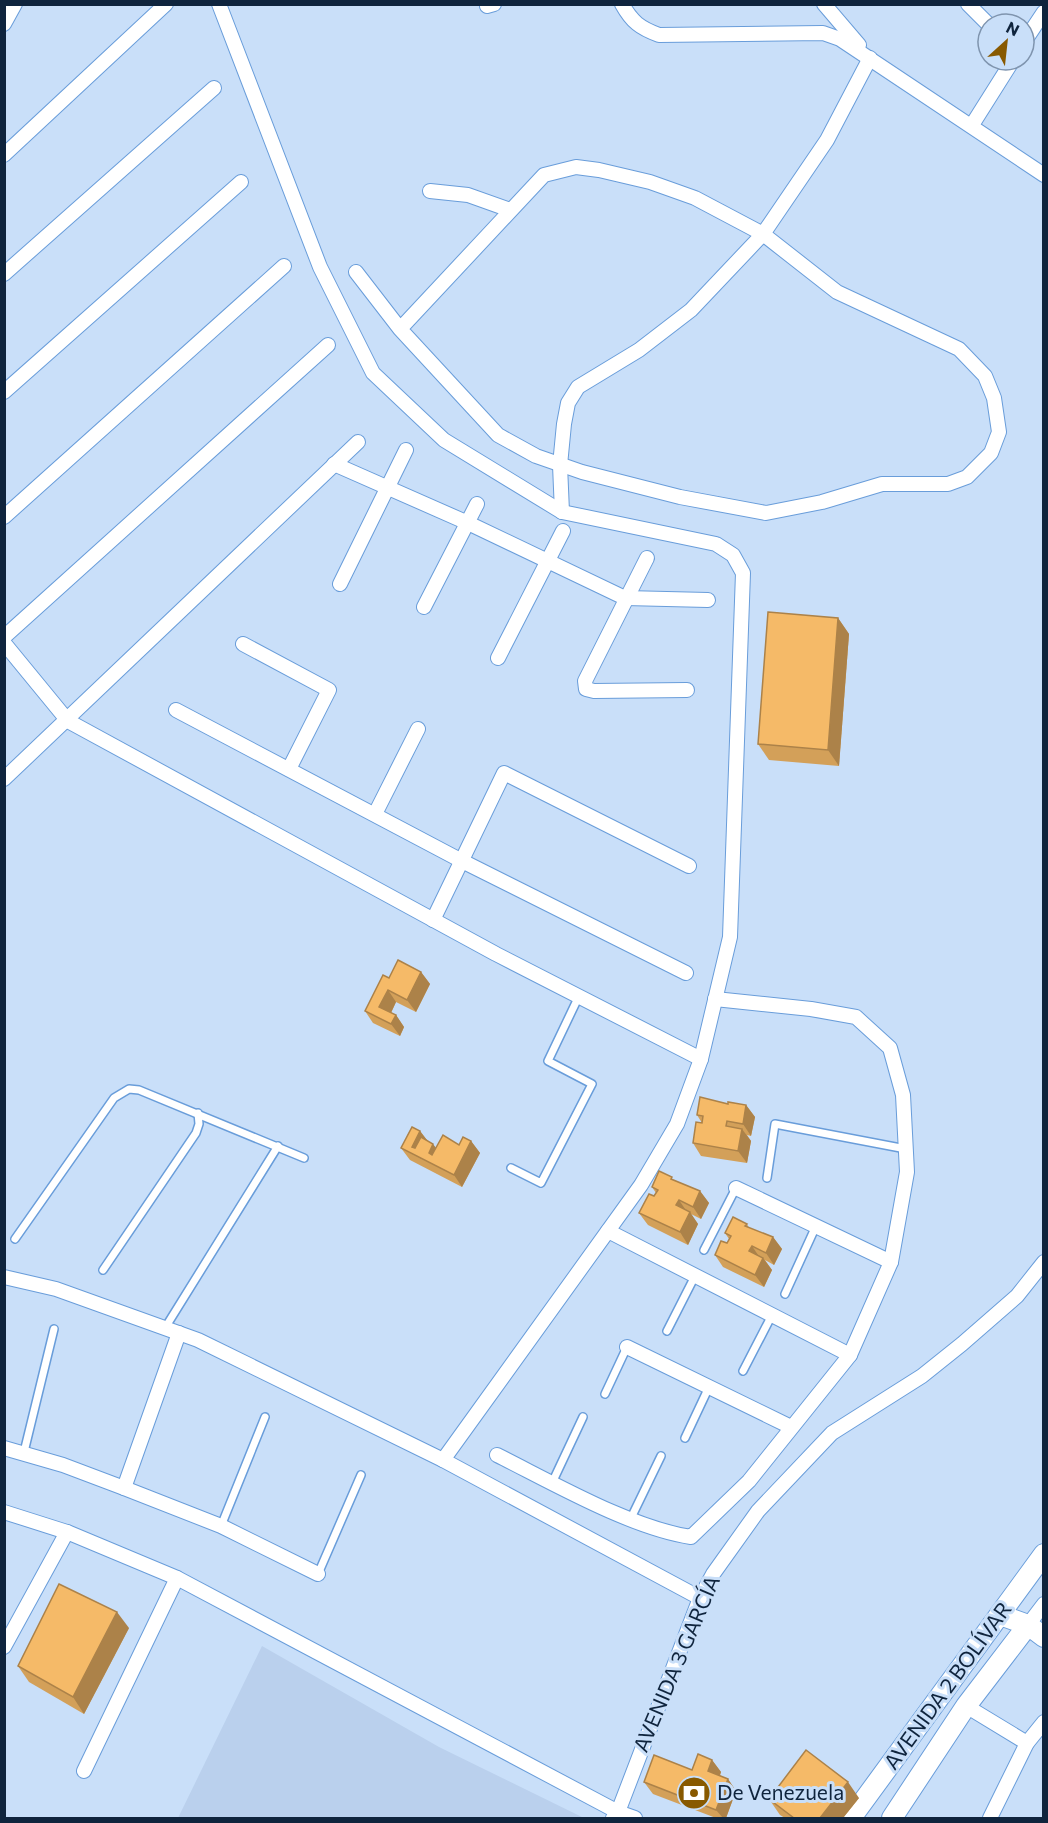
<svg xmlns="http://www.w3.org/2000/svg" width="1048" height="1823" font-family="Commissioner,sans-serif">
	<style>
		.built { fill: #bad0ed }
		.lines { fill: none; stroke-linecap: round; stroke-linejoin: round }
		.lane-casing { stroke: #699dda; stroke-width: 10 }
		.street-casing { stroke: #699dda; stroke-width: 16 }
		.secondary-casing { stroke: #699dda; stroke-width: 22 }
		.lane { stroke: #fff; stroke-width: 7 }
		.street { stroke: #fff; stroke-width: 14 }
		.secondary { stroke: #fff; stroke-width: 20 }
		.wall { fill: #d3a059 }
		.shaded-wall { fill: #ac8249 }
		.building { fill: #f5ba68; stroke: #ac8249; stroke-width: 1.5 }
		.labels { text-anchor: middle; stroke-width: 6; stroke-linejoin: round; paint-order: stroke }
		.street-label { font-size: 21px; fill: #0f243d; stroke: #c9dff9 }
		.poi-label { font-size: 21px; fill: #0f243d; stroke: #c9dff9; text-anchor: start }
	</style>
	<rect width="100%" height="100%" fill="#c9dff9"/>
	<!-- built -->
	<polygon class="built" points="262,1646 439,1747 584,1818 178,1818"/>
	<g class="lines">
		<!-- lane casing -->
		<g class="lane-casing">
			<g id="lane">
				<polyline points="511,1168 541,1183 592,1084 548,1061 579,996"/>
				<polyline points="767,1178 775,1124 906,1149"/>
				<polyline points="15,1239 114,1098 129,1089 139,1090 304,1158"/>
				<polyline points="704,1250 736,1188"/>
				<polyline points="103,1270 196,1133 199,1124 198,1113"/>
				<polyline points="785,1294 816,1226"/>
				<polyline points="165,1328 278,1146"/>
				<polyline points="667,1331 695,1276"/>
				<polyline points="743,1371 772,1315"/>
				<polyline points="605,1394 627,1347"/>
				<polyline points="685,1438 709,1387"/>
				<polyline points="24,1452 54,1329"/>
				<polyline points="552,1483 583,1417"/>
				<polyline points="631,1518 661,1456"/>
				<polyline points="221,1526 265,1417"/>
				<polyline points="318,1574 361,1475"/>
			</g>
		</g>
		<!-- street casing -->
		<g class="street-casing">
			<g id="street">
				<polyline points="219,4 320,267 373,373 444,440 562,512 716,544 733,555 743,573 730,937 701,1059 677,1124 641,1185 443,1460"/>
				<path d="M 622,4 C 632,22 640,28 659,35 L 823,33 L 840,39 L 1044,175"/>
				<polyline points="824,4 859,45"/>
				<polyline points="968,4 988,24"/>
				<polyline points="487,6 494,4"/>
				<polyline points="4,24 15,4"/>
				<polyline points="1024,42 1044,12"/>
				<polyline points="972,125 1013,60"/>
				<polyline points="4,155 166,4"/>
				<polyline points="430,191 468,195 510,210"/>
				<polyline points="356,272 400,329 498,435 536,456 582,472 680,497 766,513 822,502 882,484 948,484 967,477 991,453 999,432 994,398 985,376 959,349 837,292 763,234 695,198 650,182 599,170 576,167 544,175 400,329"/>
				<polyline points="4,274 214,88"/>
				<polyline points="4,392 241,182"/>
				<polyline points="334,464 468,523 625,598 708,600"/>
				<polyline points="562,512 560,465 564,424 568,403 578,387 639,350 691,310 763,234 827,140 870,58"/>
				<polyline points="4,517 284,266"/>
				<polyline points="647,558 585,681 586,689 594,691 687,690"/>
				<polyline points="340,584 406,450"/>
				<polyline points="424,607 477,504"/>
				<polyline points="4,637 328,345"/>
				<polyline points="4,643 68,721 496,954 701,1059"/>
				<polyline points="243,644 329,690 289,769"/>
				<polyline points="498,658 563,531"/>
				<polyline points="176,710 462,861 686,973"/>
				<polyline points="4,779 358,442"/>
				<polyline points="375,814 418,729"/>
				<polyline points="433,920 504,773 689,866"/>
				<polyline points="736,1188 891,1262"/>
				<polyline points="608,1231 850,1355"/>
				<polyline points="4,1277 56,1289 198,1340 443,1460 700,1598"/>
				<polyline points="627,1347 791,1427"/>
				<polyline points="4,1448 63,1465 124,1488 179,1333"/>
				<path d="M 497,1455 C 553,1483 631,1528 691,1537 L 749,1481 L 850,1355 L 891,1262 L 907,1172 L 903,1095 L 890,1048 L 856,1017 L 811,1009 L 715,999"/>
				<polyline points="124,1488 221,1526 318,1574"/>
				<polyline points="4,1512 67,1532 177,1578 618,1812 700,1598 713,1574 758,1511 832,1433 922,1376 962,1344 1017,1296 1044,1262"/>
				<polyline points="1028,1625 1044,1604"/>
				<polyline points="4,1647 67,1532"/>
				<polyline points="966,1706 1027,1743"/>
				<polyline points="84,1771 177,1578"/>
				<polyline points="613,1818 618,1812 635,1818"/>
				<polyline points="990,1818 1027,1743 1044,1722"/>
			</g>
		</g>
		<!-- secondary casing -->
		<g class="secondary-casing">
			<g id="secondary">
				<polyline points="1000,1615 1028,1625 1044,1637"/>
				<polyline points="851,1818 1044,1554"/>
				<polyline points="892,1818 966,1706 1028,1625"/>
			</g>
		</g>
		<!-- lane -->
		<use href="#lane" class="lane"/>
		<!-- street -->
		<use href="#street" class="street"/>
		<!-- secondary -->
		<use href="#secondary" class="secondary"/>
	</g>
	<!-- wall -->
	<g class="wall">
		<polygon points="838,618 849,634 839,766 769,760 758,744"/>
		<polygon points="421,972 430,984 416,1012 396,1002 391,1013 396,1015 404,1027 400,1036 373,1023 365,1011 389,978"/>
		<polygon points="728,1104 746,1105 755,1117 751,1136 747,1135 751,1141 747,1163 701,1156 693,1143 702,1123 697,1115"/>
		<polygon points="420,1131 427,1140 436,1148 459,1145 471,1141 480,1153 462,1187 410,1160 401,1148"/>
		<polygon points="674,1181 700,1191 709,1203 701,1219 691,1214 698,1224 688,1245 648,1225 639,1213 654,1196 656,1193 652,1187"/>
		<polygon points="747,1224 749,1228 773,1237 782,1249 774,1265 765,1260 772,1270 764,1287 723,1267 715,1255 727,1243 729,1239 725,1233"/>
		<polygon points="129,1628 84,1714 29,1682 18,1666"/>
		<polygon points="712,1760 721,1772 720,1776 728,1779 736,1791 726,1818 716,1818 653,1794 644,1782 692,1770"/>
		<polygon points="859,1798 843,1818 785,1818 780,1815 769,1799"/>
	</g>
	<!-- shaded-wall -->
	<g class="shaded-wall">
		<polygon points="838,618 849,634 839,766 828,750"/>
		<polygon points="421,972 430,984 416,1012 407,1000"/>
		<polygon points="388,990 396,1002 388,1019 379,1007"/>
		<polygon points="396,1015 404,1027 400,1036 391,1024"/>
		<polygon points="746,1105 755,1117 751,1136 743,1124"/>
		<polygon points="742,1129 751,1141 747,1163 738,1151"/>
		<polygon points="420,1131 429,1143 421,1159 412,1147"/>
		<polygon points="471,1141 480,1153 462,1187 454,1175"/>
		<polygon points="433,1144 442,1156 437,1165 429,1153"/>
		<polygon points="700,1191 709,1203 701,1219 693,1207"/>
		<polygon points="679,1200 687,1212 676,1205"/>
		<polygon points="690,1212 698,1224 688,1245 680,1232"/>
		<polygon points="773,1237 782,1249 774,1265 766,1253"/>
		<polygon points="752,1246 760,1258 749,1251"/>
		<polygon points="763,1258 772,1270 764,1287 755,1275"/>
		<polygon points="117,1612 129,1628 84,1714 73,1697"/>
		<polygon points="712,1760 721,1772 716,1784 708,1771"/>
		<polygon points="728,1779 736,1791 726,1818 723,1818 716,1810"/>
		<polygon points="848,1782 859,1798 843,1818 820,1818"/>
	</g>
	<!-- building -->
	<g class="building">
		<polygon points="768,612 838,618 828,750 758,744"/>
		<polygon points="398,960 421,972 407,1000 388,990 379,1007 396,1015 391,1024 365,1011 383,975 389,978"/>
		<polygon points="700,1097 728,1104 728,1102 746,1105 743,1124 727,1121 726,1126 742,1129 738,1151 693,1143 696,1122 702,1123 703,1116 697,1115"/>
		<polygon points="412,1127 420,1131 412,1147 415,1148 421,1137 433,1144 429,1153 432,1155 443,1135 459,1145 463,1137 471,1141 454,1175 401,1148"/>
		<polygon points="659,1171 672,1177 671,1179 700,1191 693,1207 679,1200 676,1205 690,1212 680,1232 639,1213 649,1194 654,1196 658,1190 652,1187"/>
		<polygon points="733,1217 747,1224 745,1226 773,1237 766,1253 752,1246 749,1251 763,1258 755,1275 715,1255 721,1241 727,1243 731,1236 725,1233"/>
		<polygon points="59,1584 117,1612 73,1697 18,1666"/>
		<polygon points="806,1750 848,1782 820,1818 794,1818 769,1799"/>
		<polygon points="698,1754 712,1760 708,1771 728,1779 716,1810 644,1782 654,1755 692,1770"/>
	</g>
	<!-- icons -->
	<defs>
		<g id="bank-disc" transform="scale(1.725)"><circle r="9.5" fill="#885900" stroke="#c9dff9"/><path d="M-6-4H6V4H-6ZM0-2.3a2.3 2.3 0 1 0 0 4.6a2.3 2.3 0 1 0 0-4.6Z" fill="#fff"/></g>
	</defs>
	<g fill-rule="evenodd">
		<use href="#bank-disc" x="694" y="1793"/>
	</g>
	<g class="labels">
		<!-- street labels -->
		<g class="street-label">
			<text transform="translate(677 1664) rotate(-67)" y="7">AVENIDA 3 GARCÍA</text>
			<text transform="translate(948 1686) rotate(-54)" y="7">AVENIDA 2 BOLÍVAR</text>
		</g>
		<!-- poi labels -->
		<g class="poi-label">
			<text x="717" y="1800">De Venezuela</text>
		</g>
	</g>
	<!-- border -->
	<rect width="1048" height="1823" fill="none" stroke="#0f243d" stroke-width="12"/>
	<!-- north arrow -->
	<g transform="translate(1006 42) rotate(27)"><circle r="28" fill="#c9dff9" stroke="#7f94ae" stroke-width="1.5"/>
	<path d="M0-4.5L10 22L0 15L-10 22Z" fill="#885900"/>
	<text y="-9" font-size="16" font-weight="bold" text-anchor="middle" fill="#0f243d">N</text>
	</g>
</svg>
